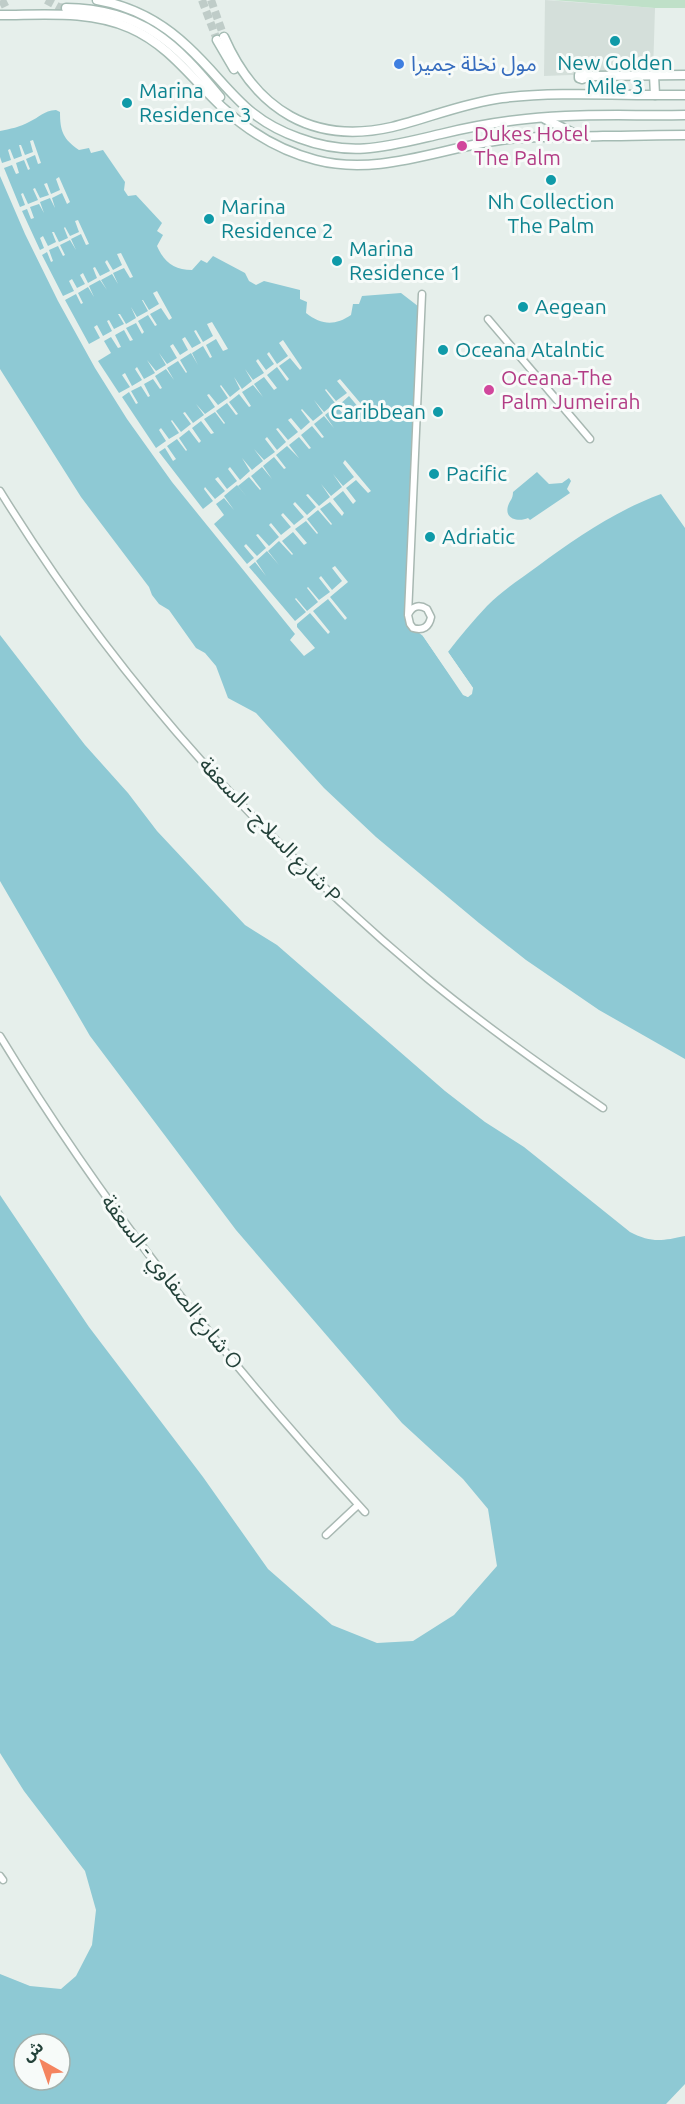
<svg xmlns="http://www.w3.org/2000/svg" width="685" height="2104" font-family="Ubuntu,'Noto Sans Arabic',sans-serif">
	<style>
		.built { fill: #d4dfda }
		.green { fill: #bfe0c8 }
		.water { fill: #8ec9d4; fill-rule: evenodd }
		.pier { fill: #e6efeb }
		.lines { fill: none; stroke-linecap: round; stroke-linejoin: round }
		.secondary-tunnel { stroke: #bfccc8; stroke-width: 8; stroke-dasharray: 8 4; stroke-linecap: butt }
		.street-casing { stroke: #a8b8b2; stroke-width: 9 }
		.secondary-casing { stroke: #a4bbb3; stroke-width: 11 }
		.street { stroke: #fff; stroke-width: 6 }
		.secondary { stroke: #fff; stroke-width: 8 }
		.culture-dot { fill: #0f9aa8; stroke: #f7fbf9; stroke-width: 2 }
		.shop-dot { fill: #3f7fe0; stroke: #f7fbf9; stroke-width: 2 }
		.hotel-dot { fill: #d1479c; stroke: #f7fbf9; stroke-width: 2 }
		.labels { text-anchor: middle; stroke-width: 6; stroke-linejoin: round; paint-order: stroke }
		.culture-label { font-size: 21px; fill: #0d838f; stroke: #f7fbf9; text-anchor: start }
		.shop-label { font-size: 21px; fill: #366cbe; stroke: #f7fbf9; text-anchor: start }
		.hotel-label { font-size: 21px; fill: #b23c85; stroke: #f7fbf9; text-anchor: start }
		.street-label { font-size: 21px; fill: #24423a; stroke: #f7fbf9 }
	</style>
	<rect width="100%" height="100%" fill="#e6efeb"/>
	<!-- built -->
	<polygon class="built" points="545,0 655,8 653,72 544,76"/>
	<!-- green -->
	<polygon class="green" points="553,0 685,0 685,8 655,8"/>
	<!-- water -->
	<g class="water">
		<path d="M 56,110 L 60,112 C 60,131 63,139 79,150 L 89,148 L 91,153 L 103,150 L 125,182 L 124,190 L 128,196 L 136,195 L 162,223 L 157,231 L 163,235 L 157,246 C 164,262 174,270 192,270 L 201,260 L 207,263 L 213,256 L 245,273 L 249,281 L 256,285 L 264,281 L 300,290 L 300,299 L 307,302 L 306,313 C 321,325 335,326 351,315 L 353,304 L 359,304 L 362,296 L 401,293 L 423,310 L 409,625 L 423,636 L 464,695 L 468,697 L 473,688 L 448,652 C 460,636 473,621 487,606 C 502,591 520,579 538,566 C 576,538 617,510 661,494 L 685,528 L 685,1059 L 599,1010 L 526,960 L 479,923 L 376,837 L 324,788 L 256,713 L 228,698 L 216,666 L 205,653 L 196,648 L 169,610 L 159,604 L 152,595 L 149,587 L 81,497 L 0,369 L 0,131 C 10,129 20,127 29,122 C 40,117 43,111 56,110 Z"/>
		<path d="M 537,472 L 549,484 L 562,483 L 569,478 L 571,481 L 567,489 L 570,493 L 530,520 L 528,518 C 520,522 504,520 508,506 C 510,500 513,499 513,492 Z"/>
		<path d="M 0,635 L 85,745 L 128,793 L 157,831 L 245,925 L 277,945 L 445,1091 L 485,1122 L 524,1147 L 630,1232 C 651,1243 662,1241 685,1236 L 685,2084 L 666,2104 L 0,2104 L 0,1974 L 30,1986 L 61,1989 L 76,1976 L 92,1945 L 96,1910 L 85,1871 L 24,1791 L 0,1753 L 0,1195 L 89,1327 L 203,1477 L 268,1569 L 332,1625 L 377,1643 L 413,1641 L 454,1615 L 497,1566 L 488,1509 L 463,1479 L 402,1423 L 236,1230 L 90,1036 L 0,881 ZM 24,2044 L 60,2044 L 60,2080 L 24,2080 Z"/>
	</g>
	<!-- pier -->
	<g class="pier">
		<polygon points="33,140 41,163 38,164 35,155 26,159 30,169 28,170 24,160 16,163 19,173 16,174 12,165 4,168 20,207 25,205 21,194 23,193 28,204 38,200 33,189 35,188 40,198 49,195 44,184 47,183 51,194 60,190 56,179 59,177 70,202 67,204 62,193 52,198 55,208 50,198 40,202 44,213 39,204 30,207 34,218 31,219 27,209 22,211 40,250 44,248 40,238 43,236 48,246 56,242 52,232 54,232 59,242 68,238 64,228 65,227 70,236 79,232 75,221 78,220 89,244 86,245 81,234 71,239 76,250 70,240 60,245 65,255 63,256 58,246 49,250 53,261 51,262 47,252 42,255 63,296 74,291 69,281 72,279 77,288 85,284 80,275 83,273 88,283 97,278 93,268 95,267 100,276 110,271 105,262 107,260 113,270 122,265 117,254 121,253 133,277 130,278 124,268 113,273 118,284 112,274 101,280 107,290 100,280 89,286 94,297 88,287 78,293 83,303 81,304 76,294 65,300 89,344 100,338 94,327 97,325 103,336 112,331 107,321 109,320 114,329 124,324 118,314 120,314 126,324 136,318 131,307 137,317 148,311 142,300 143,300 149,310 159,304 153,293 157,291 172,318 169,320 161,308 150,314 157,325 155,326 148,315 138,321 144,332 142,334 136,323 126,328 133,340 130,341 124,330 115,335 121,347 118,348 111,337 104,341 111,353 98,361 119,393 130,387 122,375 125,373 132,386 142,380 135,369 137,367 144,379 155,373 147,360 156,371 166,365 159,353 167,364 177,358 170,346 173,344 180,355 188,350 182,339 185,337 192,348 201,343 194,331 196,330 203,342 213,336 207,324 212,322 228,349 223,351 216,339 206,345 212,357 210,358 203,346 192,353 198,365 191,353 180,360 187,372 186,373 178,361 167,368 174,380 166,369 155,376 162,388 160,389 153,379 144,384 150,396 148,397 141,386 131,391 138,403 136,404 129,392 122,397 156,448 166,441 159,430 161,428 169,439 179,433 171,421 172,420 181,432 191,424 183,413 185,412 193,423 204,415 196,404 205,414 215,407 207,395 209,394 218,405 228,398 220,386 221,385 230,397 240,389 234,377 242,389 252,381 245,369 253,380 264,373 256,361 258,359 266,370 274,364 267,354 269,352 277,364 288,356 279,343 283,340 302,368 300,370 290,358 279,366 289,379 287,381 277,367 267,375 277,388 274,390 264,377 254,384 263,397 253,385 242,392 251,406 249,407 239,394 229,402 238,414 236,415 227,403 216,411 225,423 224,424 215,412 204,419 214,433 211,434 201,421 192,428 201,441 199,443 189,430 179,438 187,450 186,451 177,439 167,446 176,459 173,461 165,448 159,452 203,509 213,501 204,489 205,487 215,499 225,491 215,479 218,477 227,489 237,481 228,469 230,467 240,480 250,471 242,458 252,470 263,461 254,449 264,460 275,452 265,439 267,437 277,450 286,442 276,429 278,428 288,440 298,432 288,420 291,418 301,430 310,422 301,410 302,409 313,421 323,413 314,400 324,412 335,403 325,390 326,389 336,401 347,393 337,381 340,379 362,405 359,408 349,396 339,405 349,417 347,418 336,406 325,415 334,428 324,416 314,424 324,437 322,438 312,426 301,435 311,448 309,449 299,437 289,445 299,458 287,446 276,455 286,468 284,469 274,457 263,466 272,479 262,467 251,476 261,489 260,490 249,477 238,486 247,497 237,485 224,496 234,510 224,498 216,504 224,515 214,524 247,564 254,558 244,546 246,544 257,556 266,548 256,535 258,534 269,546 279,537 269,525 271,523 281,535 291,527 281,515 283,513 294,525 304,517 293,504 295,502 307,515 316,507 306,495 308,494 319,506 330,497 321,484 331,496 342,487 333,474 343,486 354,477 343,463 345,460 371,491 368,493 356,480 346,488 356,501 353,504 343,491 333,499 344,513 342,516 330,502 320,509 332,524 331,525 318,510 307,519 318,533 317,534 306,521 295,529 307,543 304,545 293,532 282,541 293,554 292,555 279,541 268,551 279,565 267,551 256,561 266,576 255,562 249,567 295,621 306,612 295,599 296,598 307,611 318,602 307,588 308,587 319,600 330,592 319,578 321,576 332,590 342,581 332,568 335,566 348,582 330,597 347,618 345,620 328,599 313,611 330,632 328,634 310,613 297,624 297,627 315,648 304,656 290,640 295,634 172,482 127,419 95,368 58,301 25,234 0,176 0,157 2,163 11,160 8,150 10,149 14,159 22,156 19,145 21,145 25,155 33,152 30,141"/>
		<polygon points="426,635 467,693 470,689 445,653 446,649 473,688 472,694 468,697 463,695 423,636"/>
	</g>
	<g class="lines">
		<!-- secondary-tunnel -->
		<g class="secondary-tunnel">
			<polyline points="46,0 59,7 66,8"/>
			<polyline points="202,0 217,40"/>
			<polyline points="211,0 224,37"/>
			<polyline points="0,5 10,0"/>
		</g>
		<!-- street casing -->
		<g class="street-casing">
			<g id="street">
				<polyline points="488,319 590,439"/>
				<path d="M 0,491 C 114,676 261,840 428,979 C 484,1025 543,1067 603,1108"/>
				<path d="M 408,615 C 412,606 419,604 427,609 L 431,617 C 429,627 423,631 413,628 L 410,624 L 408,615 L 422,294"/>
				<path d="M 0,1036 C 105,1209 228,1363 365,1512"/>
				<polyline points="326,1535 358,1505"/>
				<polyline points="0,1876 3,1880"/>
			</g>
		</g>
		<!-- secondary casing -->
		<g class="secondary-casing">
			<g id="secondary">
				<path d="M 97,0 C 131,6 163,23 188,47 C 229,85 242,118 299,138 C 352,158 389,146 441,134 C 469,127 497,122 526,119 C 578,113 632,116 685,115"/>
				<path d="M 66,8 C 141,9 176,43 220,97"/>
				<path d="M 0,15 C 43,15 89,10 130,28 C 169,45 192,79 222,107 C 249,132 281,151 316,160 C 381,177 444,146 508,139 C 540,136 572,137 603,136 C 631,136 658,135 685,135"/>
				<path d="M 224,37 C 256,110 313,145 392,127 C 429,118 464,103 502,98 C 560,91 626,96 685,95"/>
				<polyline points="217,40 234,69"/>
				<polyline points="654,75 655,95"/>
				<polyline points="591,76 583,71 579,75 579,78 582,79 591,76 685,75"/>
				<polyline points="545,119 577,135"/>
			</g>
		</g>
		<!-- street -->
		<use href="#street" class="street"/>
		<!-- secondary -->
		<use href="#secondary" class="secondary"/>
	</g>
	<!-- markers -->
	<g class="culture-dot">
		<circle cx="615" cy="41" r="6"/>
		<circle cx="127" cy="103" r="6"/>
		<circle cx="551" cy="180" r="6"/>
		<circle cx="209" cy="219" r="6"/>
		<circle cx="337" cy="261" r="6"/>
		<circle cx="523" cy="307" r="6"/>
		<circle cx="443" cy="350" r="6"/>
		<circle cx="438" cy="412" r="6"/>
		<circle cx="434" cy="474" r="6"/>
		<circle cx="430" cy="537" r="6"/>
	</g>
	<circle class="shop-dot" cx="399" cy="64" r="6"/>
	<g class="hotel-dot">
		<circle cx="462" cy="146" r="6"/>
		<circle cx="489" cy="390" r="6"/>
	</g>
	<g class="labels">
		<!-- culture labels -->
		<g class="culture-label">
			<text x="615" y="70" text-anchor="middle">New Golden<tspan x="615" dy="24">Mile 3</tspan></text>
			<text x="139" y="98">Marina<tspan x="139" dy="24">Residence 3</tspan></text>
			<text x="551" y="209" text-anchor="middle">Nh Collection<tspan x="551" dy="24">The Palm</tspan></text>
			<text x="221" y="214">Marina<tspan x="221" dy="24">Residence 2</tspan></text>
			<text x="349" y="256">Marina<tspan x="349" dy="24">Residence 1</tspan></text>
			<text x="535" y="314">Aegean</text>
			<text x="455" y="357">Oceana Atalntic</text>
			<text x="426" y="419" text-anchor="end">Caribbean</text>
			<text x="446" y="481">Pacific</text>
			<text x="442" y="544">Adriatic</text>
		</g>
		<!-- shop labels -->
		<g class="shop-label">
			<text x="411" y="71">مول نخلة جميرا</text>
		</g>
		<!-- hotel labels -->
		<g class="hotel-label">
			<text x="474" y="141">Dukes Hotel<tspan x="474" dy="24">The Palm</tspan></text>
			<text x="501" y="385">Oceana-The<tspan x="501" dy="24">Palm Jumeirah</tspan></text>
		</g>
		<!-- street labels -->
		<g class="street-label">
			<text transform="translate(270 830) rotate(46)" y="7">شارع السلاج - السعفة P</text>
			<text transform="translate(172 1282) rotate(52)" y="7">شارع الصفاوي - السعفة O</text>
		</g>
	</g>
	<!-- north arrow -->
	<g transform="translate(42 2062) rotate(320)"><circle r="28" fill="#f7fbf9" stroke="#a3b1ad" stroke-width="1.5"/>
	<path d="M0-4.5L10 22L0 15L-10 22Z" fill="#f4845f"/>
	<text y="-9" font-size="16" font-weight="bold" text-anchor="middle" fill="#24423a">ش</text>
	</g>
</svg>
